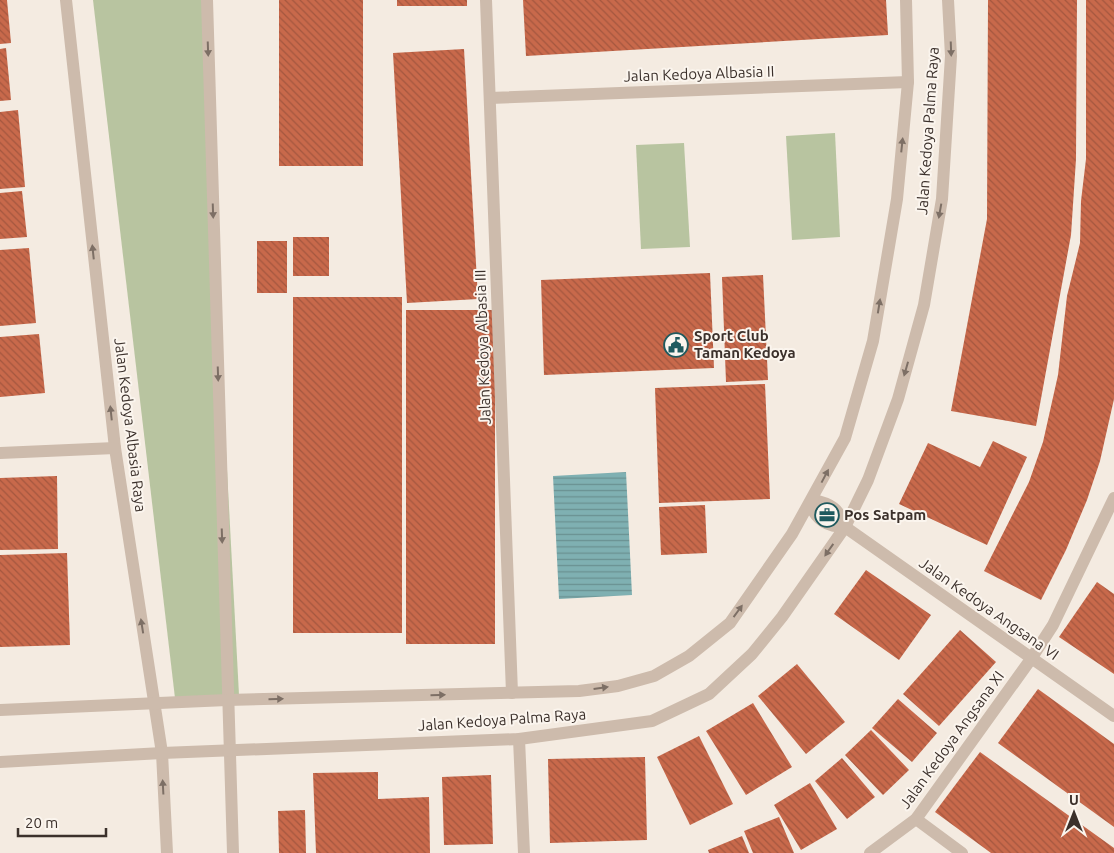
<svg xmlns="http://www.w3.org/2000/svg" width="1114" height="853" font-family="Ubuntu,sans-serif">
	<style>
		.green { fill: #b8c4a0 }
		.water { fill: url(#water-rules) }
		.building { fill: url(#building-back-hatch) }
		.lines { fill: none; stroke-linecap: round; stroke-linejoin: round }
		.minor { stroke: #cdbbac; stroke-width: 12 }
		.oneway { fill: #7d6f65 }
		.labels { text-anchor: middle; stroke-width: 4; stroke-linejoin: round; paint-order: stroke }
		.street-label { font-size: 15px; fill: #3b302b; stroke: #fbf5ee }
		.poi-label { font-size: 15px; font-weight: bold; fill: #3b302b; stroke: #fbf5ee; text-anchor: start }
	</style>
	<defs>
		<pattern id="water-rules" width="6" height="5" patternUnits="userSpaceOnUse" patternTransform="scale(1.25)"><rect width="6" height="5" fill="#7fb0b2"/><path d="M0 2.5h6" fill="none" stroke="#699091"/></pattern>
		<pattern id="building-back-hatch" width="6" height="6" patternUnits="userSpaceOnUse" patternTransform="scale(1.25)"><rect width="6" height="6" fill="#c8694b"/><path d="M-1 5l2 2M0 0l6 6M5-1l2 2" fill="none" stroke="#a4573f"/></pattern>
	</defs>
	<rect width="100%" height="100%" fill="#f4ebe1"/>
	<!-- green -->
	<g class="green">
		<polygon points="93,0 202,0 239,695 175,698"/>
		<polygon points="835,133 840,237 792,240 786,136"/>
		<polygon points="684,143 690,247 641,249 636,145"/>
	</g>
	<!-- water -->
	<polygon class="water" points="626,472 632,595 559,599 553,476"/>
	<!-- building -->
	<g class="building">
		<polygon points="0,0 7,0 11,43 0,44"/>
		<rect x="279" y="0" width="84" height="166"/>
		<rect x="397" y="0" width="70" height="6"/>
		<polygon points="523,0 886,0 888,35 526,56"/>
		<polygon points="988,0 1077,0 1076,159 1071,235 1036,426 951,411 987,219"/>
		<polygon points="1086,0 1114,0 1114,399 1100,461 1087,500 1066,550 1041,600 984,571 1029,482 1043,442 1058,375 1067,296 1080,243 1081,201 1086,159"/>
		<polygon points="6,48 11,100 0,101 0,49"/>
		<polygon points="464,49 478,299 407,303 393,53"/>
		<polygon points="18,110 25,187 0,189 0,112"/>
		<polygon points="22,191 27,237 0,239 0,193"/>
		<rect x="293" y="237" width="36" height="39"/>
		<rect x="257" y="241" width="30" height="52"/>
		<polygon points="29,248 36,323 0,326 0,250"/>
		<polygon points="710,273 714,368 544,375 541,280"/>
		<polygon points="763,275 768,380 726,382 722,277"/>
		<rect x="293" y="297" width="109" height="336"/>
		<rect x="406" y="310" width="89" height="334"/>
		<polygon points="39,334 45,393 0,397 0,337"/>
		<polygon points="765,384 770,499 659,503 655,388"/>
		<polygon points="993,441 1027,457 987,545 899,504 928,443 980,467"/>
		<polygon points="57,476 58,549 0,550 0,478"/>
		<polygon points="705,505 707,553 661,555 659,507"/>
		<polygon points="829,508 834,514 830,520 820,516 820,509"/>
		<polygon points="67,553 70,645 0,647 0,555"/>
		<polygon points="866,570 931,615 899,660 834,614"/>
		<polygon points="1097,582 1114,594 1114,674 1059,637"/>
		<polygon points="960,630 996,662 939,726 903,694"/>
		<polygon points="797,664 845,722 806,754 758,696"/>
		<polygon points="1038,689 1114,744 1114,827 998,743"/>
		<polygon points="898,699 937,733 912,762 872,728"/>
		<polygon points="753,703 792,767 746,795 706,731"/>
		<polygon points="871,730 909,770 883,795 845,755"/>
		<polygon points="699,736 733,804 690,825 657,757"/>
		<polygon points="980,752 1114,848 1114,853 991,853 935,812"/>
		<polygon points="645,757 647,840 550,843 548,759"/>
		<polygon points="842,758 875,797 847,819 815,781"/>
		<polygon points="378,772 378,799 429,797 430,853 316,853 313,773"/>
		<polygon points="491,775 493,844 444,845 442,777"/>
		<polygon points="810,783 837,829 801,850 774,805"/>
		<polygon points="305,810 306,853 279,853 278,811"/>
		<polygon points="779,817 794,853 753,853 744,831"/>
		<polygon points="742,836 749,853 709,853 708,850"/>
	</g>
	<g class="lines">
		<!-- minor -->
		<g class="minor">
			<polyline points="66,0 115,448 162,753 167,853"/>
			<polyline points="207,0 233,853"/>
			<polyline points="486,0 512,693"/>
			<polyline points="490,98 908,82"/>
			<polyline points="0,453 115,448"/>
			<path d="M 812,500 C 830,503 840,509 845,527"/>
			<path d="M 810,504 C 816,520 827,527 845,527 L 1114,716"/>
			<polyline points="0,710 227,700 579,691 618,686 654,676 689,656 730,623 792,534 845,438 873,341 897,199 908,82 906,0"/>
			<polyline points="519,739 524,853"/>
			<polyline points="0,762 162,753 519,739 652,721 709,694 752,654 782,617 845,527 868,480 898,399 924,305 942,199 951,56 948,0"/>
			<polyline points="916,819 962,853"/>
			<polyline points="870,853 916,819 1031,659 1053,625 1114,498"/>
		</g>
	</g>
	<!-- one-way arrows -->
	<defs><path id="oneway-solid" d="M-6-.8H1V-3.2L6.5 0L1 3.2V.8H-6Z" transform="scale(1.25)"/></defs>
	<g class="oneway">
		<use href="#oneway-solid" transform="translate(208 49) rotate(88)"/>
		<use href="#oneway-solid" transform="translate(951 49) rotate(88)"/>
		<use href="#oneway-solid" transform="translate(902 145) rotate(-84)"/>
		<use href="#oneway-solid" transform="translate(213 211) rotate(88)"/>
		<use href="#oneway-solid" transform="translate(940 211) rotate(100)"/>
		<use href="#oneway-solid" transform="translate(93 252) rotate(-96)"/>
		<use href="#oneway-solid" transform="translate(879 306) rotate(-81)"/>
		<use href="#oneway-solid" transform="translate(906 369) rotate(106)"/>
		<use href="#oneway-solid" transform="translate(218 374) rotate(88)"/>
		<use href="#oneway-solid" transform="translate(111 413) rotate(-96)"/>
		<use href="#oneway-solid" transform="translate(825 476) rotate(-62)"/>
		<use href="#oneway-solid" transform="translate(222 536) rotate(88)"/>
		<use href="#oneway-solid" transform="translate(829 550) rotate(125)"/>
		<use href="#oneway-solid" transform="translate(738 611) rotate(-54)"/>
		<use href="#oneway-solid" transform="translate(142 626) rotate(-99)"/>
		<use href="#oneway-solid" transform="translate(601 688) rotate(-8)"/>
		<use href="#oneway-solid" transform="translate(438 695) rotate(-1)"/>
		<use href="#oneway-solid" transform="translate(276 699) rotate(-1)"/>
		<use href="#oneway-solid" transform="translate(163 787) rotate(-93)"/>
	</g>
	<!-- icons -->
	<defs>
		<g id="civic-ring" transform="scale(1.25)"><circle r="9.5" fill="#fbf5ee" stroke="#1f5a5e" stroke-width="1.5"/><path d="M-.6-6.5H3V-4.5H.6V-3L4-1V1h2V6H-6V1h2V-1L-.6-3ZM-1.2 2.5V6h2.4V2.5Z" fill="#1f5a5e"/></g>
		<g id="office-ring" transform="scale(1.25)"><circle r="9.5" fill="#fbf5ee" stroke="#1f5a5e" stroke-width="1.5"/><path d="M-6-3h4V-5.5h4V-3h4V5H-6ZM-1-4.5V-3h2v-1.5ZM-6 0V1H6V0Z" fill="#1f5a5e"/></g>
	</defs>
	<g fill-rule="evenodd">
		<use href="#civic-ring" x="676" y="345"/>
		<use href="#office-ring" x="827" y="515"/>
	</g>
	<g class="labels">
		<!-- street labels -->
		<g class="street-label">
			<text transform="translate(699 74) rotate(-2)" y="5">Jalan Kedoya Albasia II</text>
			<text transform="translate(928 131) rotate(-86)" y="5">Jalan Kedoya Palma Raya</text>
			<text transform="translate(483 347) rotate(-92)" y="5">Jalan Kedoya Albasia III</text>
			<text transform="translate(130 425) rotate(83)" y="5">Jalan Kedoya Albasia Raya</text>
			<text transform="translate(989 609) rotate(35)" y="5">Jalan Kedoya Angsana VI</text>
			<text transform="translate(502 720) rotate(-4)" y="5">Jalan Kedoya Palma Raya</text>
			<text transform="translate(952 740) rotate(-54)" y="5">Jalan Kedoya Angsana XI</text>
		</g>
		<!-- poi labels -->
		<g class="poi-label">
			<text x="694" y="341">Sport Club<tspan x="694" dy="17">Taman Kedoya</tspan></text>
			<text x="844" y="520">Pos Satpam</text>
		</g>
	</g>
	<!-- north arrow -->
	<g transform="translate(1074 813)" stroke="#fbf5ee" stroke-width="4" paint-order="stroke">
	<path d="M0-4L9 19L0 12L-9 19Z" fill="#3b302b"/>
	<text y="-8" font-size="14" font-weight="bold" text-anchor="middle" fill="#3b302b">U</text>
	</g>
	<!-- scale -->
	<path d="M18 828v8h88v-8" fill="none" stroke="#3b302b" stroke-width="2.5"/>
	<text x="25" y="828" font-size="15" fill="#3b302b" stroke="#fbf5ee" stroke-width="4" paint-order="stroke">20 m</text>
</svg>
